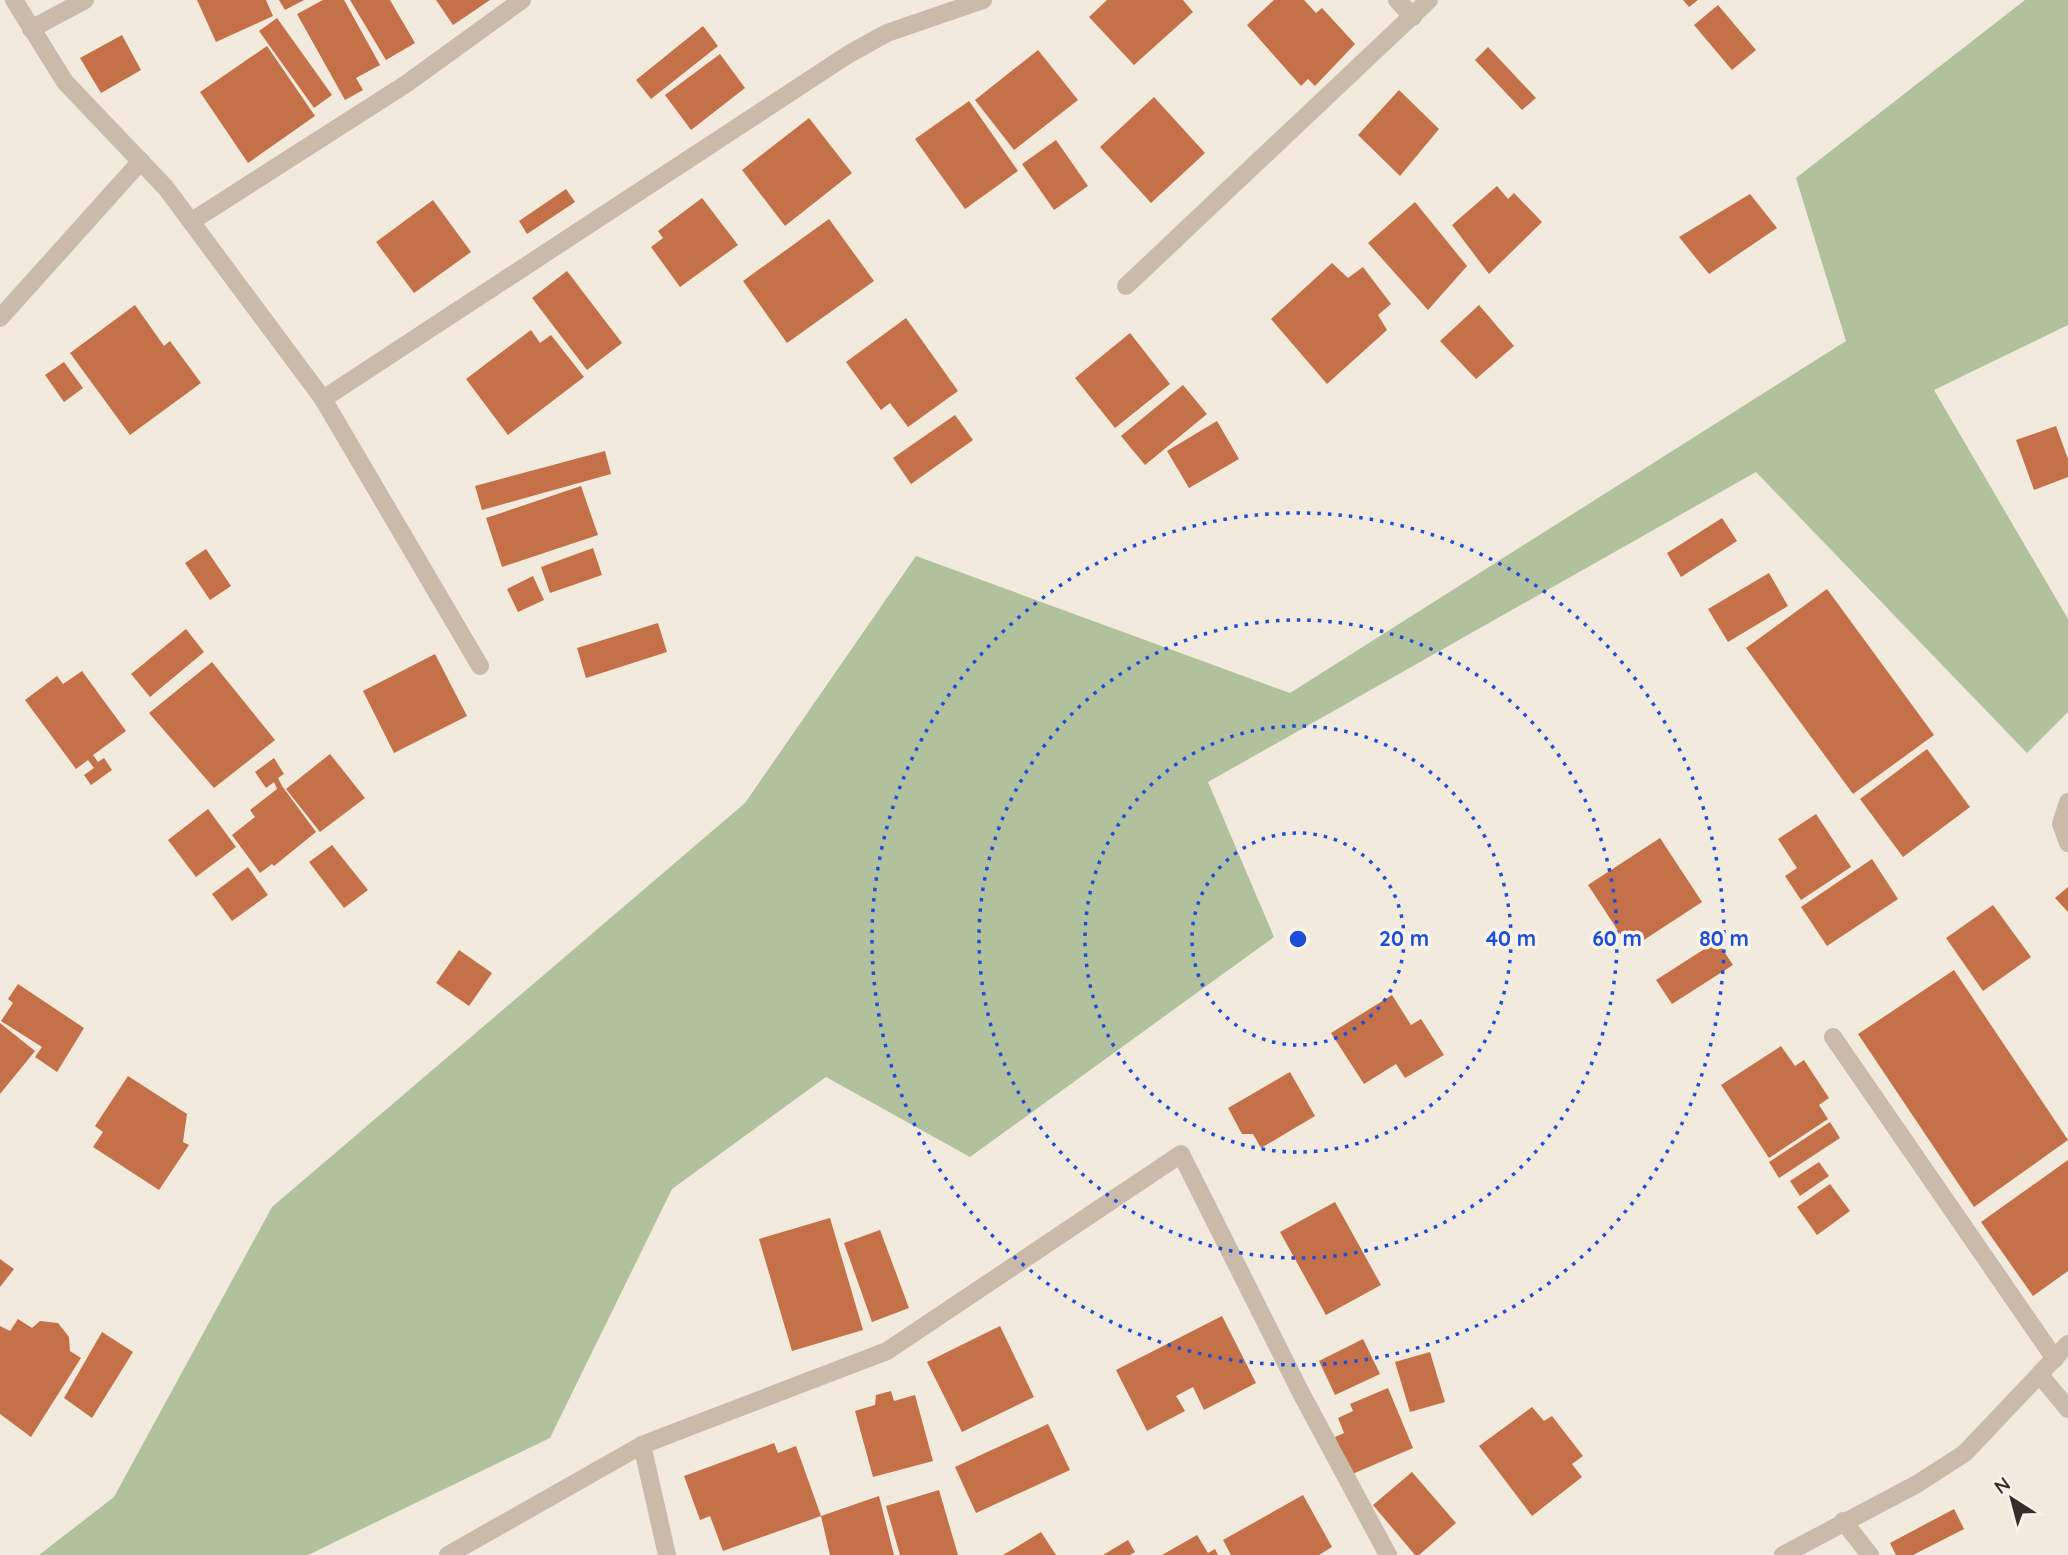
<svg xmlns="http://www.w3.org/2000/svg" width="2068" height="1555" font-family="Quicksand,sans-serif">
	<style>
		.green { fill: #b2c19d }
		.building { fill: #c47048 }
		.lines { fill: none; stroke-linecap: round; stroke-linejoin: round }
		.minor { stroke: #cabaa9; stroke-width: 18 }
		.ring { fill: none; stroke: #1d4ed8; stroke-width: 3.5; stroke-dasharray: 3.5 7 }
		.centre { fill: #1d4ed8; stroke: #f9f3e9; stroke-width: 3.5 }
		.ring-label { font-size: 21px; text-anchor: middle; font-weight: bold; fill: #1d4ed8; stroke: #f9f3e9; stroke-width: 7; stroke-linejoin: round; paint-order: stroke }
	</style>
	<rect width="100%" height="100%" fill="#f2eadd"/>
	<!-- green -->
	<polygon class="green" points="2025,0 2068,0 2068,325 1934,390 2068,619 2068,712 2027,753 1756,472 1208,782 1274,937 970,1157 826,1077 672,1189 550,1438 308,1555 39,1555 114,1497 272,1207 745,803 916,556 1290,693 1846,341 1796,178"/>
	<!-- building -->
	<g class="building">
		<polygon points="197,0 266,0 273,16 216,42"/>
		<polygon points="279,0 304,0 285,10"/>
		<polygon points="323,0 344,0 380,65 356,78 363,90 345,100 297,14"/>
		<polygon points="350,0 390,0 415,43 386,60"/>
		<polygon points="436,0 490,0 453,25"/>
		<polygon points="1107,0 1183,0 1193,12 1134,65 1089,17"/>
		<polygon points="1274,0 1304,0 1316,13 1322,8 1355,44 1315,86 1308,79 1301,86 1247,25"/>
		<polygon points="1683,0 1698,0 1689,7"/>
		<polygon points="1718,5 1756,50 1732,70 1694,25"/>
		<polygon points="277,18 332,95 314,108 259,31"/>
		<polygon points="703,26 718,46 651,99 636,80"/>
		<polygon points="122,35 141,70 101,93 80,58"/>
		<polygon points="267,46 315,116 248,163 200,92"/>
		<polygon points="1488,47 1536,98 1522,110 1475,60"/>
		<polygon points="1038,50 1078,100 1014,150 975,100"/>
		<polygon points="720,54 745,88 691,130 665,95"/>
		<polygon points="1399,90 1439,129 1400,176 1358,135"/>
		<polygon points="1154,97 1205,153 1151,203 1100,147"/>
		<polygon points="969,101 1018,171 965,209 915,139"/>
		<polygon points="809,118 852,173 785,226 742,170"/>
		<polygon points="1056,140 1088,186 1054,210 1022,164"/>
		<polygon points="1497,186 1508,199 1514,193 1542,222 1489,274 1452,225"/>
		<polygon points="566,189 575,202 527,234 519,221"/>
		<polygon points="1750,194 1777,228 1709,274 1679,237"/>
		<polygon points="702,198 738,245 680,287 651,247 663,238 658,231"/>
		<polygon points="433,200 471,252 414,293 376,242"/>
		<polygon points="1415,202 1467,266 1428,310 1368,243"/>
		<polygon points="829,219 874,281 787,343 743,281"/>
		<polygon points="1332,263 1348,278 1363,267 1391,304 1378,315 1387,330 1327,384 1271,319"/>
		<polygon points="567,271 622,343 587,370 532,298"/>
		<polygon points="135,305 164,346 170,341 201,383 130,435 70,353"/>
		<polygon points="1479,305 1514,346 1476,379 1440,341"/>
		<polygon points="906,318 958,391 908,427 890,403 881,410 846,362"/>
		<polygon points="531,330 540,343 551,335 584,377 508,435 466,379"/>
		<polygon points="1130,333 1170,384 1115,428 1075,378"/>
		<polygon points="64,362 83,388 64,402 45,375"/>
		<polygon points="1183,385 1207,414 1145,465 1121,436"/>
		<polygon points="955,415 973,440 911,484 893,458"/>
		<polygon points="1217,421 1239,459 1189,488 1167,451"/>
		<polygon points="2056,426 2068,459 2068,477 2034,490 2016,440"/>
		<polygon points="605,451 611,474 482,510 475,486"/>
		<polygon points="581,486 598,535 502,567 486,518"/>
		<polygon points="1722,518 1737,541 1681,577 1667,553"/>
		<polygon points="593,548 602,575 550,593 541,567"/>
		<polygon points="206,549 231,586 210,600 185,563"/>
		<polygon points="1769,573 1788,606 1728,642 1708,609"/>
		<polygon points="533,576 544,600 518,612 507,589"/>
		<polygon points="1827,589 1934,735 1853,794 1746,648"/>
		<polygon points="658,623 667,652 586,678 577,648"/>
		<polygon points="186,629 204,652 150,697 131,674"/>
		<polygon points="435,654 467,716 394,753 363,691"/>
		<polygon points="212,662 275,740 214,788 149,713"/>
		<polygon points="82,671 126,731 93,755 98,762 104,758 112,770 91,785 84,775 94,768 88,760 76,769 25,700 57,676 63,684"/>
		<polygon points="1927,749 1970,807 1903,857 1860,799"/>
		<polygon points="330,754 365,798 320,832 286,789"/>
		<polygon points="274,758 284,774 278,778 282,786 316,832 274,866 272,864 260,873 232,835 255,817 250,810 277,789 274,782 266,788 255,772"/>
		<polygon points="208,809 236,847 196,877 168,840"/>
		<polygon points="1816,814 1851,867 1801,900 1785,876 1797,868 1778,839"/>
		<polygon points="1660,838 1702,902 1630,949 1588,885"/>
		<polygon points="332,845 368,890 344,908 309,862"/>
		<polygon points="1872,859 1898,899 1827,946 1801,907"/>
		<polygon points="248,867 268,895 232,921 212,894"/>
		<polygon points="2068,887 2068,912 2055,898"/>
		<polygon points="1993,905 2031,957 1983,991 1946,938"/>
		<polygon points="1717,941 1733,965 1672,1004 1656,980"/>
		<polygon points="459,950 492,973 469,1006 436,983"/>
		<polygon points="1954,970 2068,1140 1974,1207 1858,1034"/>
		<polygon points="18,984 84,1028 57,1072 35,1057 42,1047 1,1021 13,1003 8,999"/>
		<polygon points="1392,995 1411,1025 1421,1019 1444,1055 1405,1078 1396,1064 1364,1084 1331,1033"/>
		<polygon points="0,1023 35,1051 0,1094"/>
		<polygon points="1781,1046 1795,1066 1804,1060 1829,1098 1819,1105 1828,1119 1769,1158 1721,1085"/>
		<polygon points="1290,1072 1315,1116 1261,1148 1253,1134 1242,1134 1228,1108"/>
		<polygon points="128,1076 187,1114 183,1142 189,1145 159,1190 93,1147 103,1132 95,1126"/>
		<polygon points="1830,1122 1840,1138 1779,1178 1769,1162"/>
		<polygon points="2068,1160 2068,1271 2033,1296 1981,1222"/>
		<polygon points="1819,1162 1829,1176 1800,1196 1790,1181"/>
		<polygon points="1830,1184 1850,1211 1817,1235 1797,1207"/>
		<polygon points="1335,1202 1381,1285 1326,1315 1280,1232"/>
		<polygon points="830,1218 863,1330 792,1351 759,1239"/>
		<polygon points="880,1230 909,1308 872,1322 844,1243"/>
		<polygon points="0,1259 14,1269 0,1287"/>
		<polygon points="1222,1316 1256,1383 1204,1410 1193,1387 1176,1396 1185,1411 1147,1431 1116,1370"/>
		<polygon points="18,1319 32,1328 40,1321 58,1323 69,1337 70,1351 81,1358 31,1437 0,1414 0,1326 10,1331"/>
		<polygon points="1000,1326 1034,1397 962,1432 927,1362"/>
		<polygon points="102,1332 133,1352 92,1418 64,1398"/>
		<polygon points="1363,1339 1380,1374 1335,1395 1319,1361"/>
		<polygon points="1430,1352 1445,1402 1410,1412 1395,1362"/>
		<polygon points="1388,1388 1413,1448 1350,1475 1335,1437 1344,1433 1338,1418 1353,1411 1350,1404"/>
		<polygon points="891,1391 894,1401 915,1395 933,1461 873,1477 855,1411 875,1405 876,1395"/>
		<polygon points="1532,1407 1544,1421 1552,1416 1583,1456 1572,1464 1582,1477 1532,1516 1479,1446"/>
		<polygon points="1048,1424 1070,1470 976,1513 955,1467"/>
		<polygon points="774,1443 778,1453 796,1446 821,1516 723,1551 710,1516 700,1520 684,1476"/>
		<polygon points="1412,1472 1456,1523 1419,1555 1415,1555 1373,1505"/>
		<polygon points="939,1490 958,1555 900,1555 886,1506"/>
		<polygon points="1303,1495 1332,1547 1319,1555 1231,1555 1223,1540"/>
		<polygon points="879,1496 894,1555 830,1555 821,1516"/>
		<polygon points="1954,1509 1964,1529 1913,1555 1896,1555 1890,1543"/>
		<polygon points="1041,1532 1056,1555 1003,1555"/>
		<polygon points="1197,1535 1208,1553 1215,1549 1218,1555 1162,1555"/>
		<polygon points="1128,1540 1135,1552 1130,1555 1103,1555"/>
	</g>
	<g class="lines">
		<!-- minor -->
		<g class="minor">
			<polyline points="14,0 65,82 166,188 323,399 480,666"/>
			<polyline points="1397,0 1413,17"/>
			<polyline points="31,29 85,0"/>
			<polyline points="192,221 406,84 522,0"/>
			<polyline points="1126,286 1429,0"/>
			<polyline points="0,318 141,161"/>
			<polyline points="323,399 849,54 887,33 983,0"/>
			<polyline points="2068,802 2061,824 2068,843"/>
			<polyline points="1833,1037 2055,1359"/>
			<polyline points="2040,1375 2068,1409"/>
			<polyline points="642,1445 667,1555"/>
			<polyline points="1843,1521 1870,1555"/>
			<polyline points="448,1555 642,1445 887,1351 1181,1154 1301,1393 1388,1555"/>
			<polyline points="1783,1555 1917,1484 1965,1453 2068,1344"/>
		</g>
	</g>
	<!-- distance rings -->
	<g class="ring">
		<circle cx="1298" cy="939" r="106"/>
		<circle cx="1298" cy="939" r="213"/>
		<circle cx="1298" cy="939" r="319"/>
		<circle cx="1298" cy="939" r="426"/>
	</g>
	<circle cx="1298" cy="939" r="10" class="centre"/>
	<g class="ring-label">
		<text x="1404" y="946">20 m</text>
		<text x="1511" y="946">40 m</text>
		<text x="1617" y="946">60 m</text>
		<text x="1724" y="946">80 m</text>
	</g>
	<!-- north arrow -->
	<g transform="translate(2012 1499) rotate(324)" stroke="#f9f3e9" stroke-width="5" paint-order="stroke">
	<path d="M0-5L12 26L0 18L-12 26Z" fill="#372e29"/>
	<text y="-10" font-size="19" font-weight="bold" text-anchor="middle" fill="#372e29">N</text>
	</g>
</svg>
